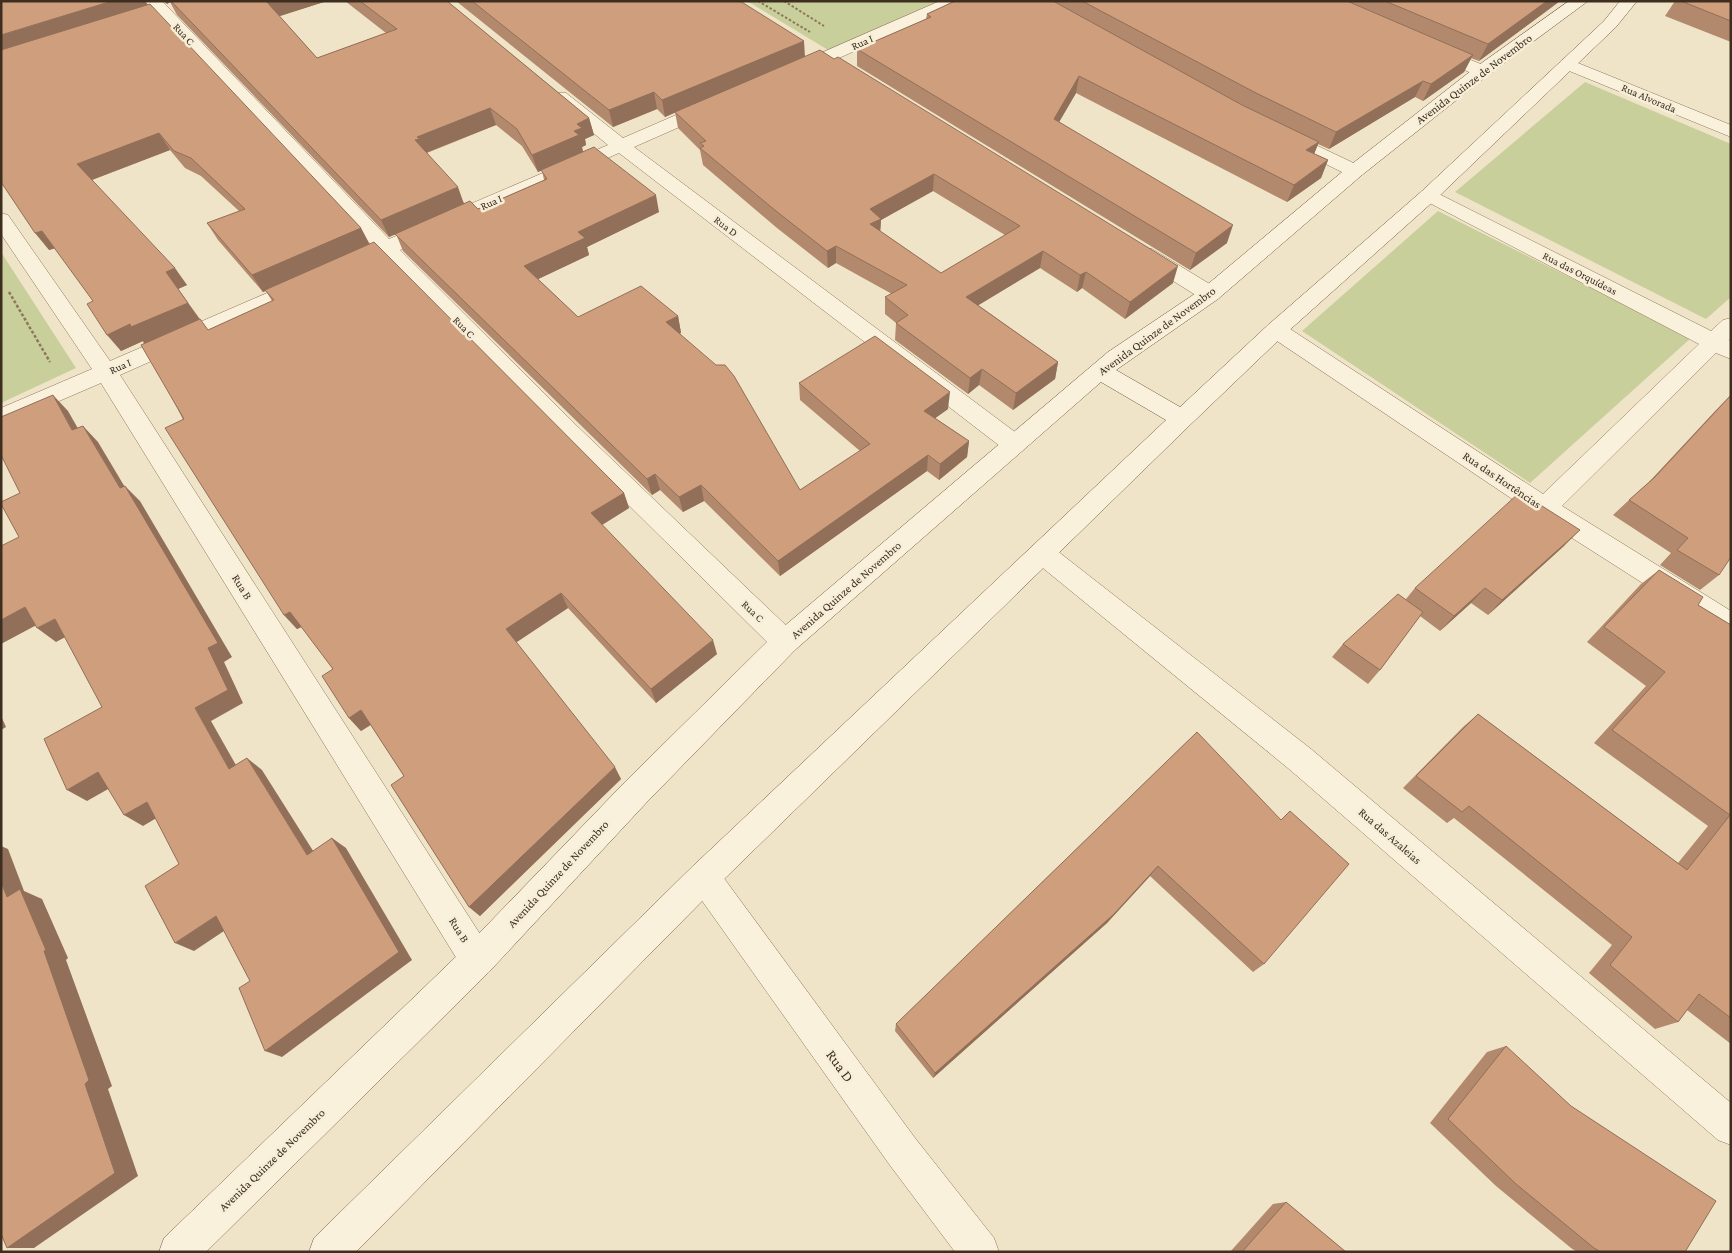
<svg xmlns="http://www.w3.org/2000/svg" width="1732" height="1253" font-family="'Crimson Pro',serif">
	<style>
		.green { fill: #c9cf9b }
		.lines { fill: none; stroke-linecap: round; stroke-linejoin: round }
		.minor-casing { stroke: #8d765c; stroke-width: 1 }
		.secondary-casing { stroke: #6f573f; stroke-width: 1 }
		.path-far1 { stroke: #8d765c; stroke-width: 2; stroke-dasharray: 2.5 2; stroke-linecap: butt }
		.path { stroke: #8d765c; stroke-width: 2.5; stroke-dasharray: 3 2; stroke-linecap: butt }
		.minor { fill: #faf1dc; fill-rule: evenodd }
		.secondary { fill: #faf1dc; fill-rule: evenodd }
		.wall { fill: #b2896c; fill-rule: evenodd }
		.shaded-wall { fill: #916f58 }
		.building { fill: #cf9f7d; stroke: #916f58; fill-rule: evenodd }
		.labels { text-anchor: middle; stroke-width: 5; stroke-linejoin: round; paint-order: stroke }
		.far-street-label { font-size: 11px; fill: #3d2e20; stroke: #f7eed8 }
		.street-label { font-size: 12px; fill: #3d2e20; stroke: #f7eed8 }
		.near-street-label { font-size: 15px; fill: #3d2e20; stroke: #f7eed8 }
	</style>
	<rect width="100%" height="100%" fill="#f0e4c8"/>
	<!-- green -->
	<g class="green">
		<polygon points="747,1 938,1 828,50"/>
		<polygon points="1585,82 1731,144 1731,297 1706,319 1455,192"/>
		<polygon points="1438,211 1691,338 1530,483 1302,331"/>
		<polygon points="1,252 76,368 1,403"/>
	</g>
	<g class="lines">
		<!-- minor casing -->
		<g class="minor-casing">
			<g id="minor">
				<path d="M 145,1 L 162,1 L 389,239 L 608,145 L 554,101 L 551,97 L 554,93 L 566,93 L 623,138 L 706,102 L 718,102 L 721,106 L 718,110 L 634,147 L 1023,438 L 1026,444 L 1023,450 L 1014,453 L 1005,450 L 619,153 L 400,250 L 578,427 L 795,634 L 799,642 L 795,650 L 785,654 L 775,650 L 562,439 L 383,257 C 370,263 355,273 341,270 L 338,265 L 341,260 L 373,246 Z"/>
				<polygon points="940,1 962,1 960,4 801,75 789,75 786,71 789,67"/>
				<polygon points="1434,45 1488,67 1491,71 1488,75 1476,75 1428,54 1426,50 1428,46"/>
				<polygon points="1568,59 1731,125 1731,137 1562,68 1559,64 1562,60"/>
				<polygon points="1282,129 1362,167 1365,171 1362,175 1348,175 1275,139 1273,135 1275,131"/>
				<polygon points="1429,189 1711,331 1723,320 1731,318 1731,338 1729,340 1731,341 1731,359 1716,353 1562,506 1731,611 1731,636 1721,633 1536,515 1268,335 1265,330 1268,325 1276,323 1284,325 1543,494 1699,344 1422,199 1419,195 1422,191"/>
				<polygon points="1,213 8,215 110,361 297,280 304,278 311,280 315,285 311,290 120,375 489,948 494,960 489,972 477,977 465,972 101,383 1,426 1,408 92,369 1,234"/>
				<polygon points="1145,248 1152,249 1218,289 1221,294 1218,299 1210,301 1202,299 1138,259 1135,254 1138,249"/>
				<polygon points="1042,543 1051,546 1311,749 1731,1103 1731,1145 1718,1140 1289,769 1033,560 1029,553 1033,546"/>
				<polygon points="704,861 715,866 915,1138 994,1238 999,1252 955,1252 889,1164 693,888 688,877 693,866"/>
			</g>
		</g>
		<!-- secondary casing -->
		<g class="secondary-casing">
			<polygon id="secondary" points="1569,1 1588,1 1488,75 1362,175 1218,299 1116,370 1180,407 1268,325 1422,191 1604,21 1620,1 1637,1 1616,27 1436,199 1284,335 1190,425 715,888 356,1252 309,1252 314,1238 693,866 1166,420 1101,382 795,650 647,802 489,972 206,1252 159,1252 164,1238 465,948 625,782 775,634 1108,352 1202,289 1348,167 1476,67"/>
		</g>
		<!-- path-far1 -->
		<g class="path-far1">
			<polyline points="758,1 810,32"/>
			<polyline points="784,1 824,26"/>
		</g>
		<!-- path -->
		<polyline class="path" points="9,292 50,362"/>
		<!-- minor -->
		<use href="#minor" class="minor"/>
		<!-- secondary -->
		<use href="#secondary" class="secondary"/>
	</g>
	<!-- wall -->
	<g class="wall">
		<path d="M 145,1 L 147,4 L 361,228 L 369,244 L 624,493 L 629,508 L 602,525 L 717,654 L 656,703 L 568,608 L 516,642 L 621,779 L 480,916 L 469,907 L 404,776 L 371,725 L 361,731 L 349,718 L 333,669 L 302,627 L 297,629 L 284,615 L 144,344 L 143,341 L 121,351 L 93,301 L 55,248 L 49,250 ZM 170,150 L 185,168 L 201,176 L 239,211 L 207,223 L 218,240 L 263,292 L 266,291 L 272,301 L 208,330 L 178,289 L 187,285 L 92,180 Z"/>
		<path d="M 164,1 L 327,1 L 279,16 L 317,58 L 386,33 L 345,1 L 447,1 L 589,118 L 594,135 L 585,139 L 586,145 L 582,147 L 583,152 L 659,212 L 587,247 L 589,255 L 538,279 L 578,317 L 678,316 L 681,333 L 679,334 L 800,490 L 860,451 L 800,400 L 799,383 L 948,409 L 935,418 L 969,441 L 967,457 L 939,480 L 927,471 L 780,576 L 704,501 L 683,512 L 660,490 L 652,495 L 403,251 L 396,234 L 389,237 L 177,15 L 170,2 L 167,4 ZM 496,125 L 522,146 L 538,172 L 542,170 L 544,180 L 478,209 L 464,203 L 427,153 Z"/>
		<path d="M 456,1 L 740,1 L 805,56 L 1173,283 L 1125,319 L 1082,288 L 1077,292 L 1040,268 L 978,305 L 1058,362 L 1055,379 L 1013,410 L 979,385 L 968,394 L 895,340 L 896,323 L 885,314 L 885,297 L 892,294 L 836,263 L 828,268 L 777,228 L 703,165 L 700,150 L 678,128 L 675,112 L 665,117 L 657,109 L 613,127 ZM 933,191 L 1005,235 L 941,273 L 880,231 L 881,220 Z"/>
		<polygon points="955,1 1560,1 1479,61 1471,58 1464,72 1423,101 1415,97 1329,149 1318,144 1314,154 1328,160 1321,178 1287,202 1076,93 1059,122 1227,243 1190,270 857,66 857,49 926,19 927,14"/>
		<polygon points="1675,1 1731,1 1731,42 1665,16"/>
		<polygon points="1731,395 1719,575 1700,590 1660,565 1671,553 1613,515 1629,500 1648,483 1716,410"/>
		<polygon points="1565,545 1488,615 1471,603 1440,631 1420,616 1380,670 1368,684 1332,657 1343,644 1406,599 1415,588"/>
		<polygon points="1659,570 1698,605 1731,625 1731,1044 1687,1010 1678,1022 1655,1029 1589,973 1612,945 1454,818 1447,823 1403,788 1463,727 1478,714 1678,863 1708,826 1594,743 1646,686 1587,642 1641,584"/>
		<polygon points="1197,732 1264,964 1253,972 1150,876 1107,923 933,1078 895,1031 896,1024"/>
		<polygon points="1506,1046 1685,1252 1577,1252 1571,1248 1496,1186 1430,1123 1487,1052"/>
		<polygon points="1286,1202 1346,1252 1230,1252 1273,1204"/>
	</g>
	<!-- shaded-wall -->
	<g class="shaded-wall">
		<polygon points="112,1 145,1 150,9 1,56 1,35"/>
		<polygon points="165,1 170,1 170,2 167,4"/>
		<polygon points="266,1 327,1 274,18"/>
		<polygon points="1547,1 1560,1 1479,61 1488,44"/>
		<polygon points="804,41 805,57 665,117 662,100"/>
		<polygon points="1473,55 1464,72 1423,101 1431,84"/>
		<polygon points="1079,76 1076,93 1051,136 1054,119"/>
		<polygon points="1423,81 1415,97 1329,149 1336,132"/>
		<polygon points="654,92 657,109 613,127 609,110"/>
		<polygon points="490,108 496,125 425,153 415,140 417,137"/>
		<polygon points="589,118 594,135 585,139 586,145 582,147 583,152 538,172 532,155 574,131 577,124"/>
		<polygon points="159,133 170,150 89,181 77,164"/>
		<polygon points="1319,142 1312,159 1306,150"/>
		<polygon points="1328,160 1321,178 1287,202 1294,185"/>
		<polygon points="934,174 933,191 881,220 880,236 870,241 870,209"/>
		<polygon points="458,187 464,204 389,237 381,220"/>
		<polygon points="656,195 659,212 587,247 589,255 530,283 524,266 578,232"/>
		<polygon points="1233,225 1227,243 1190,270 1196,253"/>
		<polygon points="361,228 370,245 263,292 252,275"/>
		<polygon points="42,231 56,248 49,250 35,233"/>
		<polygon points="836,246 836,263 828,268 827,251"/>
		<polygon points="1043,251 1040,268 964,314 966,297"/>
		<polygon points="1178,266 1173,283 1125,319 1130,302"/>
		<polygon points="175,268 187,285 178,289 166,272"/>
		<polygon points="1086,272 1082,288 1077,292 1080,275"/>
		<polygon points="188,303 200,320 145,344 143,341 121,351 107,335 130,324"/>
		<polygon points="678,316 681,333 670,339 666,322"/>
		<polygon points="1058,362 1055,379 1013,410 1016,393"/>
		<polygon points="982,369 979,385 968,394 970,378"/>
		<polygon points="950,392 948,409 923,427 924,411"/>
		<polygon points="53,395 68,411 88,446 72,430"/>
		<polygon points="83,426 98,442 135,504 120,488"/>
		<polygon points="969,441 967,457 939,480 940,464"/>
		<polygon points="928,455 927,471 780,576 778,561"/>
		<polygon points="655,474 660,490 652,495 647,479"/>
		<polygon points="701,485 704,501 683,512 679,497"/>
		<polygon points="125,486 140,501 232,657 224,662 243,703 211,721 245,781 229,769 195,708"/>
		<polygon points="624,493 629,508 597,528 591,513"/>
		<polygon points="1580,530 1565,545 1488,615 1502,600"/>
		<polygon points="1485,588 1471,603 1440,631 1454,616"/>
		<polygon points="561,593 568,608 514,644 506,629"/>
		<polygon points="25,607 44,621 1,644 1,620"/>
		<polygon points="290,612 303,626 297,629 284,615"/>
		<polygon points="55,619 73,633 56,642 37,628"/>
		<polygon points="713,640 717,654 656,703 651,689"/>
		<polygon points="361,710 373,723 361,731 349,718"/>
		<polygon points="1,716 6,727 1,730"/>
		<polygon points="247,758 262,770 322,865 307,855"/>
		<polygon points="615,767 621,779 480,916 469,907"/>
		<polygon points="98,772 117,784 87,801 67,790"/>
		<polygon points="147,802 165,813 143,826 124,815"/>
		<polygon points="332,838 346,848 412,960 282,1057 265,1051"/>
		<polygon points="1,846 8,849 24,891 42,899 68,958 66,960 112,1086 108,1089 138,1176 34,1248 7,1248 7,897 1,882"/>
		<polygon points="1158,866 1150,876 1107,923 933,1078 935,1073"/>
		<polygon points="216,916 233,925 194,951 175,943"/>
	</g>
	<!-- building -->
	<g class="building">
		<polygon points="1,1 112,1 1,35"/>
		<polygon points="171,1 266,1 317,58 397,29 360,1 447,1 589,118 577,124 582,128 574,131 579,135 532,155 517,129 490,108 417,137 420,139 415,140 458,187 381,220"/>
		<polygon points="472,1 740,1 804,41 662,100 654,92 609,110"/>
		<polygon points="955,1 1053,1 1242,105 1319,142 1306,150 1328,160 1294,185 1079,76 1054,119 1233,225 1196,253 857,49 931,17 927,14"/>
		<polygon points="1082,1 1347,1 1473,55 1431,84 1423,81 1336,132 1256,93"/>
		<polygon points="1385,1 1547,1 1488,44"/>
		<polygon points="1681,1 1731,1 1731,21"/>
		<polygon points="150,4 361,228 252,275 207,223 245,209 191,158 174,151 159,133 77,164 175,268 166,272 188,303 131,327 130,324 107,335 87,304 93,301 42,231 35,233 1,182 1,50"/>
		<path d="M 820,50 L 834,59 L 838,57 L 1178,266 L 1130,302 L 1086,272 L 1080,275 L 1043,251 L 966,297 L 1058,362 L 1016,393 L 982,369 L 970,378 L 896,323 L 908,315 L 885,297 L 907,285 L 836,246 L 827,251 L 776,211 L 700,148 L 704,146 L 700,143 L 706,141 L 675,112 ZM 934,174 L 1020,226 L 941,273 L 870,224 L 881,219 L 870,209 Z"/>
		<polygon points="594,147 656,195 578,232 585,238 524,266 578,317 641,286 678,316 666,322 716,365 725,365 734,376 800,490 870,444 799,383 875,336 950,392 924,411 969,441 940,464 928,455 778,561 701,485 679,497 655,474 647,479 395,234 470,201 478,209 547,179 541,170"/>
		<polygon points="374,242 624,493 591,513 713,640 651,689 561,593 506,629 615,767 469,907 391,785 404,776 361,710 349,718 322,676 333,669 290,612 284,615 165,428 184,419 141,345 200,319 208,330 274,300 265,290"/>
		<polygon points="53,395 72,430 83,426 120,488 125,486 218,643 208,648 228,690 195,708 229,769 247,758 307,855 332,838 399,952 265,1051 239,988 250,981 216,916 175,943 145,886 179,864 147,802 124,815 98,772 67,790 44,739 102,707 55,619 37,628 25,607 1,620 1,546 19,537 1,504 1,502 20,493 1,455 1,417"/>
		<polygon points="1731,395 1731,557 1719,575 1677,550 1688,538 1629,500 1655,477"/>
		<polygon points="1520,492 1580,530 1502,600 1485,588 1454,616 1415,588"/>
		<polygon points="1659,570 1703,597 1698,605 1731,625 1731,1018 1699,994 1678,1022 1610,965 1632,937 1469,806 1462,812 1416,776 1478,714 1687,870 1730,815 1612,730 1665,672 1604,627"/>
		<polygon points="1398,594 1423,612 1380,670 1343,644"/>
		<polygon points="1197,732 1281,820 1290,811 1349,864 1264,964 1158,866 1114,914 935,1073 896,1024"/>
		<polygon points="1,882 7,897 20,889 46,950 44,951 89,1080 85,1084 115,1173 7,1248 1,1234"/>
		<polygon points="1506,1046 1571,1106 1716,1201 1685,1252 1601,1252 1594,1248 1516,1184 1448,1119"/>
		<polygon points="1286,1202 1346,1252 1242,1252"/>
	</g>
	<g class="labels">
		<!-- far-street labels -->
		<g class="far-street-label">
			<text transform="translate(184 34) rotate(47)" y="4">Rua C</text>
			<text transform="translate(862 42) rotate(-24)" y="4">Rua I</text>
			<text transform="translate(1649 98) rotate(23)" y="4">Rua Alvorada</text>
			<text transform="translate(491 202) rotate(-24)" y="4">Rua I</text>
			<text transform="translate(726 226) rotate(37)" y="4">Rua D</text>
			<text transform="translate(1580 273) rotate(27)" y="4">Rua das Orquídeas</text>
			<text transform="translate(464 327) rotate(45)" y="4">Rua C</text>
			<text transform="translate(120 366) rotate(-24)" y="4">Rua I</text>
			<text transform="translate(753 611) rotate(44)" y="4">Rua C</text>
		</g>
		<!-- street labels -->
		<g class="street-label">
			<text transform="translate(1474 79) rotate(-37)" y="4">Avenida Quinze de Novembro</text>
			<text transform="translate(1157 331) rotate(-36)" y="4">Avenida Quinze de Novembro</text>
			<text transform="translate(1502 480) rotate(34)" y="4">Rua das Hortências</text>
			<text transform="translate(242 587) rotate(58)" y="4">Rua B</text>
			<text transform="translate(846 590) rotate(-41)" y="4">Avenida Quinze de Novembro</text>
			<text transform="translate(1390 836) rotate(41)" y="4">Rua das Azaleias</text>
			<text transform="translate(558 874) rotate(-47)" y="4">Avenida Quinze de Novembro</text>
			<text transform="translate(459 930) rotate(58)" y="4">Rua B</text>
			<text transform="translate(272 1160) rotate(-44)" y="4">Avenida Quinze de Novembro</text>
		</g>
		<!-- near-street labels -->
		<g class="near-street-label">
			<text transform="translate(840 1066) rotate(54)" y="5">Rua D</text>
		</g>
	</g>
	<!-- border -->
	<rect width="1732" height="1253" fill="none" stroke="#3d2e20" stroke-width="5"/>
</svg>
